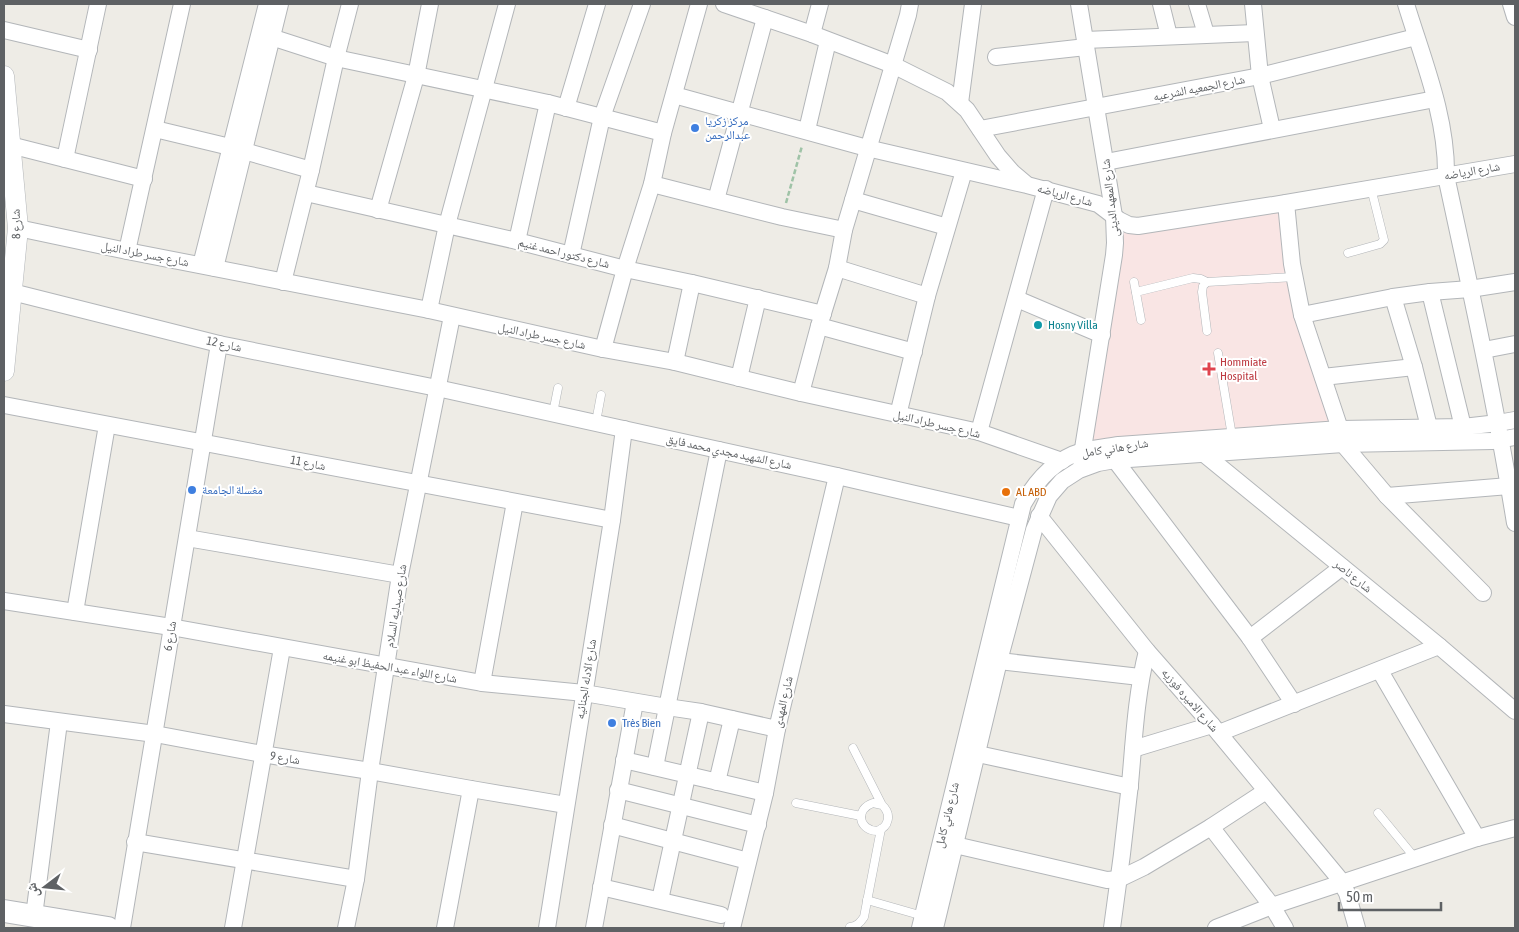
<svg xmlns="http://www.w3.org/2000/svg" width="1519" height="932" font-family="'Asap Condensed','Noto Naskh Arabic',sans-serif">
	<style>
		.medical { fill: #f9e5e4 }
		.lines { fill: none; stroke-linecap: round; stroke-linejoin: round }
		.service-casing { stroke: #b3b6b9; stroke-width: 9 }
		.minor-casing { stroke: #b3b6b9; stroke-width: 18 }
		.tertiary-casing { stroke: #b3b6b9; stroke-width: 21 }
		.secondary-casing { stroke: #b2b5b9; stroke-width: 24 }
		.path { stroke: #9fc3a7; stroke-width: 2.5; stroke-dasharray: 5 2.5; stroke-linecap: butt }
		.service { stroke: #fff; stroke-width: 8 }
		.minor { stroke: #fff; stroke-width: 16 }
		.tertiary { stroke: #fff; stroke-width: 20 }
		.secondary { stroke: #fff; stroke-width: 22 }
		.shop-dot { fill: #3f7fe0; stroke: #fff; stroke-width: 2 }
		.culture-dot { fill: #0f9aa8; stroke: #fff; stroke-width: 2 }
		.health-dot { fill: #e0444e; stroke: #fff; stroke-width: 2 }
		.food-dot { fill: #e8710a; stroke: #fff; stroke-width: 2 }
		.labels { text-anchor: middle; stroke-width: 4; stroke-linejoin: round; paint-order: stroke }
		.street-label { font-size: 12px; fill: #5e6164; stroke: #fff }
		.shop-label { font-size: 12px; fill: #366cbe; stroke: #fff; text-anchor: start }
		.culture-label { font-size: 12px; fill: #0d838f; stroke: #fff; text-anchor: start }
		.health-label { font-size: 12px; fill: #be3a42; stroke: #fff; text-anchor: start }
		.food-label { font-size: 12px; fill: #c56008; stroke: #fff; text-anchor: start }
	</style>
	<rect width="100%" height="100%" fill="#eeece6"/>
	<!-- medical -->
	<polygon class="medical" points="1283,208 1335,424 1090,446 1119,227"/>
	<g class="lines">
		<!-- service casing -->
		<g class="service-casing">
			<g id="service">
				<polyline points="1348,253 1380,244 1384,240 1371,188"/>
				<polyline points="1134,282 1141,320"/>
				<polyline points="1136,292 1193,278 1201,279 1207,282"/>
				<polyline points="1207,331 1202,292 1203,286 1207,282 1294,277"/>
				<polyline points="1218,353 1232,436"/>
				<polyline points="553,413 558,388"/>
				<polyline points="596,422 601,395"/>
				<path d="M 853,748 L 882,805 C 892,814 889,827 877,831 C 858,830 855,809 873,803 L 882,805"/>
				<polyline points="796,803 861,816"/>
				<polyline points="1378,813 1415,858"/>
				<polyline points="867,900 923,916"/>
				<path d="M 850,927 C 857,926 860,923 864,917 L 881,829"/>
			</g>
		</g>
		<!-- minor casing -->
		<g class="minor-casing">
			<g id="minor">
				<polyline points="724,4 812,34 893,65 947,92 967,110 998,156 1012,172 1025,183"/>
				<polyline points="1079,4 1114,216 1115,243 1114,255 1081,461"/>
				<polyline points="1161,4 1169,36"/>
				<polyline points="1197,4 1206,34"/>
				<polyline points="1253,4 1260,76 1272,129"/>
				<path d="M 1406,4 C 1423,60 1447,117 1446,176 C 1471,291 1496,406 1515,523"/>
				<polyline points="1511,4 1515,17"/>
				<polyline points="4,30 89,50"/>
				<polyline points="812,34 820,4"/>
				<polyline points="271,37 336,58 548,103 663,133"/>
				<polyline points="1085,40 1255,33"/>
				<polyline points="996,57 1086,47"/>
				<polyline points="674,95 867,148 1027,185 1098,204 1119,220 1129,225 1138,226 1286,203 1515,164"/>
				<polyline points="960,103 973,4"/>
				<polyline points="566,108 597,4"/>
				<polyline points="155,129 230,147 311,170"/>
				<polyline points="980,129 1260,76 1416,37"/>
				<polyline points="807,130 828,41"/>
				<polyline points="10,145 144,179"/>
				<polyline points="65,159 98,4"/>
				<polyline points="1106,162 1435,99"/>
				<polyline points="652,184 782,217 844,230"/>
				<polyline points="306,193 517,241 625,269 692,283 823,314"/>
				<polyline points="716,200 765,18"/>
				<polyline points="853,200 947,227"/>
				<polyline points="1286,203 1292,264 1302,315 1340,429"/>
				<polyline points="378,210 416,76 430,4"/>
				<polyline points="18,228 127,251 429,310 603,349 675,362 801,393 979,432 1062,461"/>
				<polyline points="517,241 548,103"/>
				<polyline points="127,251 182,4"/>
				<polyline points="571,255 602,117 642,4"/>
				<polyline points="201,265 267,4"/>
				<polyline points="215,268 280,4"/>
				<polyline points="837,268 927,296"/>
				<polyline points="283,282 311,170 336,58 350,4"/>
				<polyline points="12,292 219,344 437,388 837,476 1019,518"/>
				<polyline points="1430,292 1463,427"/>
				<polyline points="1393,297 1414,367 1429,427"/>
				<polyline points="1017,299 1102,335"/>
				<polyline points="429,310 447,225 507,4"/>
				<polyline points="1302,315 1393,297 1430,292 1470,289 1515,282"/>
				<polyline points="819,326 914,352"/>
				<polyline points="603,349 625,269 652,184 663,133 699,4"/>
				<polyline points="1484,350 1515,344"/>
				<polyline points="675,362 692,283"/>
				<polyline points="1323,377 1414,367"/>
				<polyline points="739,378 758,298"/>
				<polyline points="801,393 819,326 837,268 844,230 853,200 908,15 910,4"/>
				<polyline points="4,405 612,520"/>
				<polyline points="898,415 927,296 964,171"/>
				<polyline points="979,432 1046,189"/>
				<polyline points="1343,444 1387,496 1483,593"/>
				<polyline points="1200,449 1203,453 1439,646 1515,711"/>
				<polyline points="1115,460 1250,638 1294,704"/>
				<polyline points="1387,496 1509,486"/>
				<polyline points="1039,516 1147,651 1212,725 1338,877 1347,893 1357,928"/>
				<polyline points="187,538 400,575"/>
				<polyline points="4,601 171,627 482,683 584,693 667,707 701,712 777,729"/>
				<polyline points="75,612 107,425"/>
				<polyline points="1250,638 1342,567"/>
				<polyline points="999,661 1140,677"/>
				<polyline points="1380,671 1477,838"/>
				<polyline points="482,683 515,502"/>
				<polyline points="4,714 155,734 262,754 370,771 471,789 566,805"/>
				<polyline points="1219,733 1439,646"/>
				<polyline points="1133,749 1212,725"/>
				<polyline points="978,754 1130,787"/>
				<polyline points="624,760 765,793"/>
				<polyline points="655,767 719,450"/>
				<polyline points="717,782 732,719"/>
				<polyline points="618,790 758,825"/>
				<polyline points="612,825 748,861"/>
				<polyline points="1211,827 1272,906 1285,928"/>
				<polyline points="135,842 356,879"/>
				<polyline points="955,845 1107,880 1119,879 1144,867 1211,827 1266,791"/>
				<polyline points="601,887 721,915"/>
				<polyline points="660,900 701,712"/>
				<polyline points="34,916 59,722"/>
				<polyline points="122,928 219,344"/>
				<polyline points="233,928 282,648"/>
				<polyline points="346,928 356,879 370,771 400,575 452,316"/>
				<polyline points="445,928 471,789"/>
				<polyline points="547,928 612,520 624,429"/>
				<polyline points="594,928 635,702"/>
				<polyline points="732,928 765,793 777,729 837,476"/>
				<path d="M 920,928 L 1023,504 C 1037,479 1055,459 1083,451 C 1095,448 1107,447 1119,445 L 1340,429 L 1463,427 L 1498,423 L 1515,420"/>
				<polyline points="935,928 999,661 1034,530 1049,496 1062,481 1079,470 1098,463 1115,460 1343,444 1493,441 1515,437"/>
				<path d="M 1112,928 C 1119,880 1125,832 1130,784 C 1134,740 1136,695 1147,651"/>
				<polyline points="1216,928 1272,906 1477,838 1515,828"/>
			</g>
		</g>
		<!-- tertiary casing -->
		<g class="tertiary-casing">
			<polyline id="tertiary" points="4,76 18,228 4,371"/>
		</g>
		<!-- secondary casing -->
		<g class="secondary-casing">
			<polyline id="secondary" points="4,911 108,928"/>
		</g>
		<!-- path -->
		<polyline class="path" points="786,203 802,146"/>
		<!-- service -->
		<use href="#service" class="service"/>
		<!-- minor -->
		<use href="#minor" class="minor"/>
		<!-- tertiary -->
		<use href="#tertiary" class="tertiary"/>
		<!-- secondary -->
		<use href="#secondary" class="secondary"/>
	</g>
	<!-- markers -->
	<g class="shop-dot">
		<circle cx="695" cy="128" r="5"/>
		<circle cx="192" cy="490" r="5"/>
		<circle cx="612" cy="723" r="5"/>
	</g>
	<circle class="culture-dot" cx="1038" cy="325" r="5"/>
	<path class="health-dot" d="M1206.5 361.5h5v5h5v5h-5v5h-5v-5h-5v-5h5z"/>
	<circle class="food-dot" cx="1006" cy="492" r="5"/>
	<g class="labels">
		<!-- street labels -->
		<g class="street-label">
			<text transform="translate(1199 88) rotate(-11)" y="4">شارع الجمعيه الشرعيه</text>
			<text transform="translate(1472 171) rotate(-10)" y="4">شارع الرياضه</text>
			<text transform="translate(1065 195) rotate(15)" y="4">شارع الرياضه</text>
			<text transform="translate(1110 198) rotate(-97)" y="4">شارع المعهد الدينى</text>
			<text transform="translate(16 224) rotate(-91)" y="4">شارع 8</text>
			<text transform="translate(564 253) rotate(14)" y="4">شارع دكتور احمد غنيم</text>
			<text transform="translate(145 254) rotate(11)" y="4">شارع جسر طراد النيل</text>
			<text transform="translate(542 336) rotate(12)" y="4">شارع جسر طراد النيل</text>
			<text transform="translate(224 344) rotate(12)" y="4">شارع 12</text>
			<text transform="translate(937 424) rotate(13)" y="4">شارع جسر طراد النيل</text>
			<text transform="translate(1115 448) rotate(-9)" y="4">شارع هاني كامل</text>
			<text transform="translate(729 452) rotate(12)" y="4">شارع الشهيد مجدي محمد فايق</text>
			<text transform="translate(308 463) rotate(11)" y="4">شارع 11</text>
			<text transform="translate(1353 576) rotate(39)" y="4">شارع ناصر</text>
			<text transform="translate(396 606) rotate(-81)" y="4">شارع صيدليه السلام</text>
			<text transform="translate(170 636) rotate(-81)" y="4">شارع 6</text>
			<text transform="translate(390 667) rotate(10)" y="4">شارع اللواء عبد الحفيظ ابو غنيمه</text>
			<text transform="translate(586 679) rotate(-81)" y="4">شارع الادله الجنائيه</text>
			<text transform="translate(1190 700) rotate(49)" y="4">شارع الاميره فوزيه</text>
			<text transform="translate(783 702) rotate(-77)" y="4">شارع المهدى</text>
			<text transform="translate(285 758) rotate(9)" y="4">شارع 9</text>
			<text transform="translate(947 815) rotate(-76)" y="4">شارع هاني كامل</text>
		</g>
		<!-- shop labels -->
		<g class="shop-label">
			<text x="705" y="125">مركز زكريا<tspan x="705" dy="14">عبدالرحمن</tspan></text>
			<text x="202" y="494">مغسلة الجامعة</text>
			<text x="622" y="727">Très Bien</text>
		</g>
		<!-- culture labels -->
		<g class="culture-label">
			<text x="1048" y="329">Hosny Villa</text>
		</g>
		<!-- health labels -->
		<g class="health-label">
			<text x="1220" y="366">Hommiate<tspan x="1220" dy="14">Hospital</tspan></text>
		</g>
		<!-- food labels -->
		<g class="food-label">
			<text x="1016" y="496">AL ABD</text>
		</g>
	</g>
	<!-- border -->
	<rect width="1519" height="932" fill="none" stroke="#5e6164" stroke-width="10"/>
	<!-- north arrow -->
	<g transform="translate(45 887) rotate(254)" stroke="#ffffff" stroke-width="4" paint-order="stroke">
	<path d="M0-4L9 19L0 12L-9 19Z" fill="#5e6164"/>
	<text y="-8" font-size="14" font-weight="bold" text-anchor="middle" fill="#5e6164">ش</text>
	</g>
	<!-- scale -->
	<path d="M1339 902v8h102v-8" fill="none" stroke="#5e6164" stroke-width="2.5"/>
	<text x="1346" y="902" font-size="15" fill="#5e6164" stroke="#ffffff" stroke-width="4" paint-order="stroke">50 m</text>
</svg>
